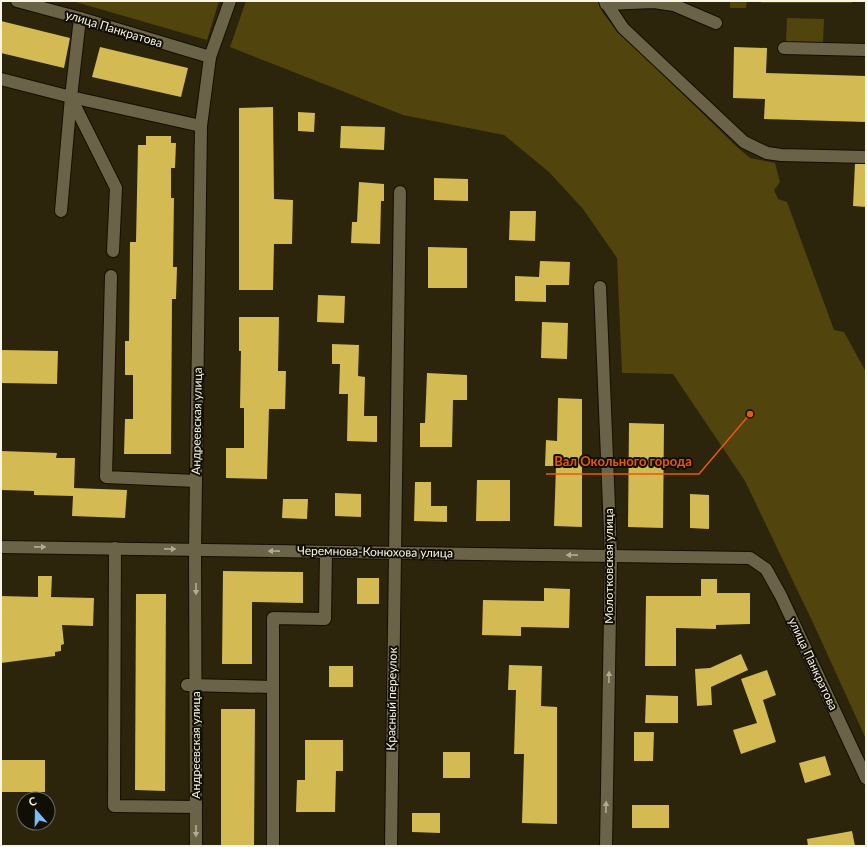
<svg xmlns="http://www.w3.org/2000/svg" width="867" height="847" font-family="Lato,sans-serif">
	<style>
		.green { fill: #51440c }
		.building { fill: #d3ba53 }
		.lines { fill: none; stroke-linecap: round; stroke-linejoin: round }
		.minor-casing { stroke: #140e00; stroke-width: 14 }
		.minor { stroke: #6b6348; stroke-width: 12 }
		.oneway { fill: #b2ac96 }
		.labels { text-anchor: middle; stroke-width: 4; stroke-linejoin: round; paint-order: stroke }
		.street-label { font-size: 12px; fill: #f8f5e5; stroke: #110e05 }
		.leader { fill: none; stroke: #e8590c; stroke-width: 1.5 }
		.callout-dot { fill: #e8590c; stroke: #110e05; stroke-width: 1.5 }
		.callout-label { font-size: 13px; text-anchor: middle; font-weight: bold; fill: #e8590c; stroke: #110e05; stroke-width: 4; stroke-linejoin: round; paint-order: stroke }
	</style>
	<rect width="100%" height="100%" fill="#2c250b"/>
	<!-- green -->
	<g class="green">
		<polygon points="72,1 219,1 207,40"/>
		<polygon points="246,1 598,1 603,13 613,26 737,147 750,158 775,163 780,182 774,190 778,199 787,202 834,330 844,332 866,372 866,739 815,627 745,481 673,374 622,373 617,258 583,209 549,172 504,135 403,115 230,47"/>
		<polygon points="730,1 852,1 852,3 761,3 761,1 747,1 746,8 730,8"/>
		<polygon points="787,18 824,19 823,43 786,42"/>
	</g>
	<!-- building -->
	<g class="building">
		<polygon points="1,21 70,38 64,68 1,53"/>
		<polygon points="100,47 188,68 181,97 92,77"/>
		<polygon points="734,47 767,48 766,73 866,76 866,122 764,119 765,99 733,98"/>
		<polygon points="273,107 274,199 293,200 292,244 274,244 273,290 239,290 239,108"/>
		<polygon points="298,112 315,113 314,132 298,131"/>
		<polygon points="341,126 385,127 384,150 340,148"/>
		<polygon points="146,136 171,136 171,143 176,143 175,168 171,168 171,198 174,198 173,267 177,267 176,299 172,299 171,454 124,454 125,419 133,419 133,375 125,375 125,341 129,341 130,242 136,242 138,145 146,145"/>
		<polygon points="855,164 866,164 866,207 853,206"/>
		<polygon points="434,178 468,179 468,201 434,200"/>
		<polygon points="359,182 384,184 384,201 381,201 380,244 351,243 352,222 357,222"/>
		<polygon points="510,211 536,211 535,241 509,240"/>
		<polygon points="428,247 467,248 467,288 428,288"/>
		<polygon points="540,261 570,262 569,285 546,285 546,302 515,301 515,276 539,277"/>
		<polygon points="318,295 345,296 344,323 317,322"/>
		<polygon points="239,317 279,317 278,371 286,371 285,409 269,409 267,479 226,478 226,448 244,448 244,408 240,408 241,351 239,351"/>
		<polygon points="542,322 568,323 567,359 541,358"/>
		<polygon points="332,344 359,345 358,376 365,377 364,416 377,416 377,442 347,441 348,394 339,394 340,364 332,364"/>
		<polygon points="1,350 58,351 57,384 1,383"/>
		<polygon points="427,373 467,375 467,400 453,400 452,447 420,447 420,423 425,423"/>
		<polygon points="558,398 582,399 582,527 554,526 556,466 545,466 546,440 557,441"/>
		<polygon points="629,423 664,424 663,528 628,527"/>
		<polygon points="1,451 57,453 56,458 75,458 74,488 127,490 125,518 72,516 73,496 34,495 34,491 1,490"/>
		<polygon points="477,480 510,480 510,521 476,521"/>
		<polygon points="415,482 431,482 431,506 447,506 447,522 414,521"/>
		<polygon points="335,493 361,494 361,517 335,516"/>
		<polygon points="690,494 709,495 709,529 690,528"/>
		<polygon points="283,499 308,499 307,519 282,518"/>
		<polygon points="223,571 303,572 303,603 252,602 252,664 222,664"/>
		<polygon points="38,576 52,576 51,597 94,598 93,626 62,625 64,644 61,645 61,651 55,652 55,656 1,663 1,596 38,597"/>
		<rect x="357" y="578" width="22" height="26"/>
		<polygon points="701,579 717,579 717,593 750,593 750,624 716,625 716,629 676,628 676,666 645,666 646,596 701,596"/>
		<polygon points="544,588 570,589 569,628 521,627 521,636 482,635 483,600 544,601"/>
		<polygon points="136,594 166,594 165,791 135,790"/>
		<polygon points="741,654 748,670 711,687 712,705 697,706 695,669 710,668"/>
		<polygon points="509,665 542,666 541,706 557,707 557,824 522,823 524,754 514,754 516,690 508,690"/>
		<rect x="329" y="666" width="24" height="21"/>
		<polygon points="767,670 776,695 763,700 776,742 741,754 733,730 757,723 741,679"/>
		<polygon points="646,695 678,696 678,723 645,723"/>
		<polygon points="221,709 255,709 254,846 221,846"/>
		<polygon points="634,732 654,732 653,761 634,761"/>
		<polygon points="305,740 343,740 343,771 336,771 335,812 296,812 297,780 305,780"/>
		<rect x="443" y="752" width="27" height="26"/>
		<polygon points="825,756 831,775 805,783 799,763"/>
		<rect x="1" y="760" width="44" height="32"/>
		<rect x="632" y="805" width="37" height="23"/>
		<polygon points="412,813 440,813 440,833 412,832"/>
		<polygon points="852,831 855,846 808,846 807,839"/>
	</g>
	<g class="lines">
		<!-- minor casing -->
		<g class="minor-casing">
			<g id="minor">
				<polyline points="17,1 80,18 210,57"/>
				<polyline points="605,1 623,28 744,142 767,153 781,155 866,157"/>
				<polyline points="606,4 654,2 674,5 716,23"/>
				<polyline points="784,48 866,50"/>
				<polyline points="1,79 71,97 201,126"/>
				<polyline points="71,98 116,188 113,251"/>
				<polyline points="61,211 71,97 80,18"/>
				<polyline points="111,276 106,477 196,481"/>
				<polyline points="600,287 611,556 606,846"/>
				<polyline points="1,547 750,558 766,569 781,596 866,778"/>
				<polyline points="115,548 114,806 196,807"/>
				<polyline points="187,685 272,687"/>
				<polyline points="196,846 195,550 201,126 210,57 230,1"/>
				<polyline points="273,846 273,618 325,619 326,552"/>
				<polyline points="391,846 400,192"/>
			</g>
		</g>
		<!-- minor -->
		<use href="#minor" class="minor"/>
	</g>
	<!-- one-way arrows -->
	<defs><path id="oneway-solid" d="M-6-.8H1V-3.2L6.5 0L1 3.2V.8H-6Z"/></defs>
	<g class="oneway">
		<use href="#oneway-solid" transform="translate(40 547) rotate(1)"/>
		<use href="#oneway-solid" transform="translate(170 549) rotate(1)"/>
		<use href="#oneway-solid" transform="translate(274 551) rotate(-179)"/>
		<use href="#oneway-solid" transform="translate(572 555) rotate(-179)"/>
		<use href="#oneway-solid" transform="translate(196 589) rotate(90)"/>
		<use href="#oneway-solid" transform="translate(609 677) rotate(-89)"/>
		<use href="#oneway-solid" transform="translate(606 807) rotate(-89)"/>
		<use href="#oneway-solid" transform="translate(196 831) rotate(90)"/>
	</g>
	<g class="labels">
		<!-- street labels -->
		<g class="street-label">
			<text transform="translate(114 29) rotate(17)" y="4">улица Панкратова</text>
			<text transform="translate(197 421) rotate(-89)" y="4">Андреевская улица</text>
			<text transform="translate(375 552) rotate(1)" y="4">Черемнова-Конюхова улица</text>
			<text transform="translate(609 566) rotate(-90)" y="4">Молотковская улица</text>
			<text transform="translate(813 664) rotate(65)" y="4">улица Панкратова</text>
			<text transform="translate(392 699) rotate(-89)" y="4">Красный переулок</text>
			<text transform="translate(196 745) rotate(-90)" y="4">Андреевская улица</text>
		</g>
	</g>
	<!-- callouts -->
	<path class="leader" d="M750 414L699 474H546"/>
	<circle class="callout-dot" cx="750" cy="414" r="4"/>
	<g class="callout-label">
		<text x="623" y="466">Вал Окольного города</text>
	</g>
	<!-- border -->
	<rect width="867" height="847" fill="none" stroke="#f8f5e5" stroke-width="4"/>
	<!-- north arrow -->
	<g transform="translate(36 811) rotate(340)"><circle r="19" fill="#110e05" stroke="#6d6a5f"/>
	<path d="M0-3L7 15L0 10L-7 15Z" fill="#7abef8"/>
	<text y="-6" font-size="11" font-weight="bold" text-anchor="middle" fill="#f8f5e5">С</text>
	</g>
</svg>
